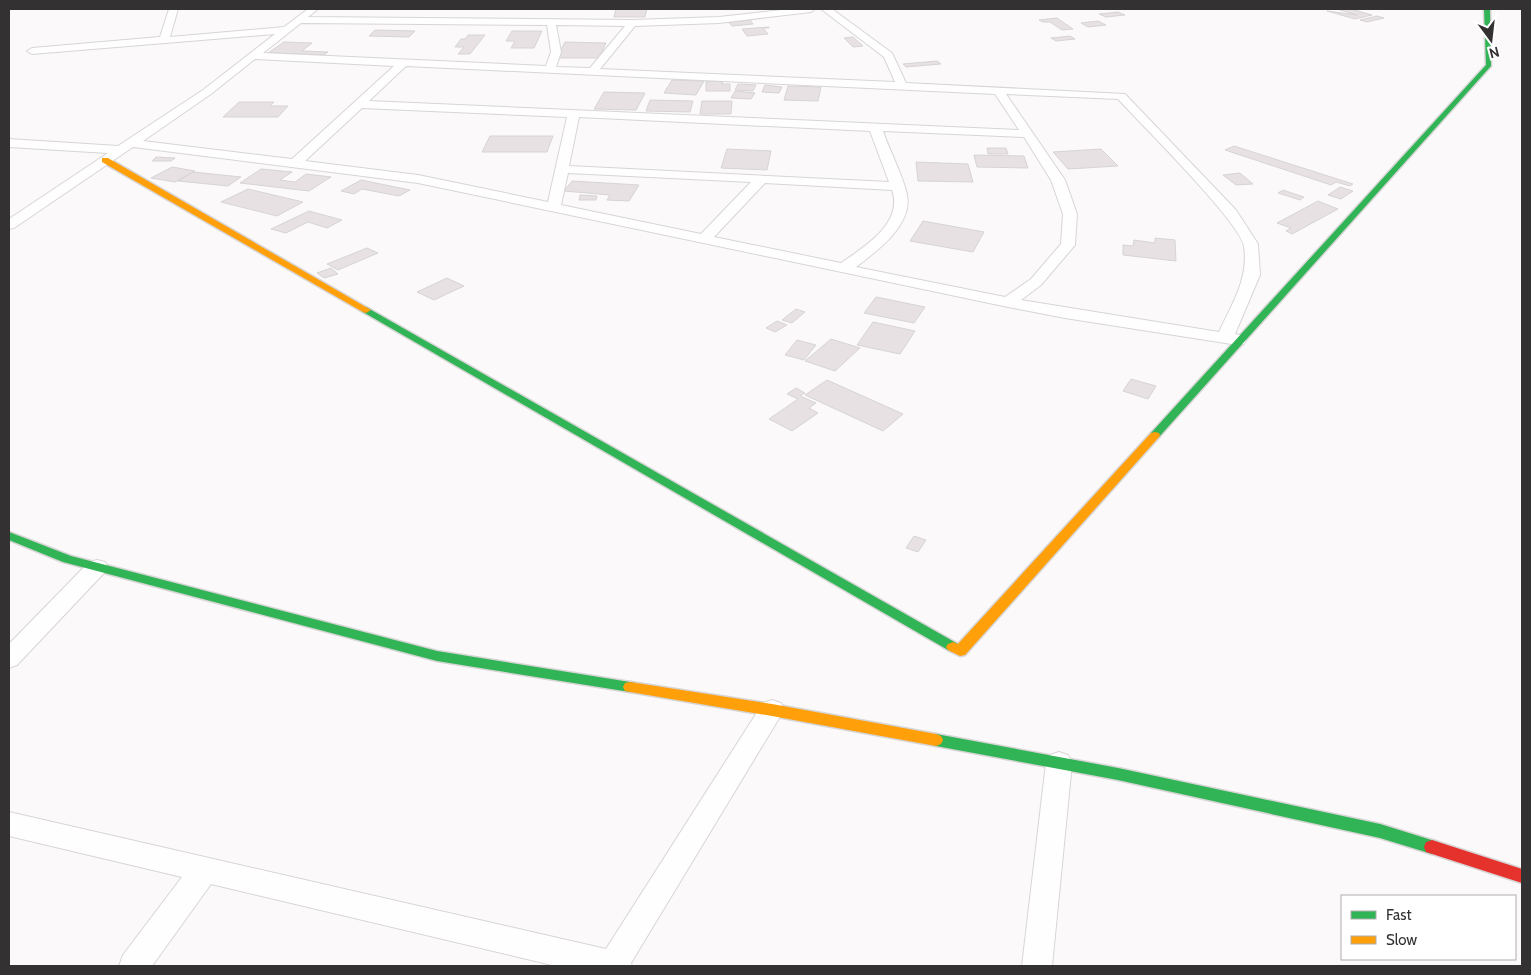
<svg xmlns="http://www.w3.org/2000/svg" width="1531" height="975" font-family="Cabin,sans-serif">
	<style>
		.building { fill: #e8e1e3; stroke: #d6d4d5 }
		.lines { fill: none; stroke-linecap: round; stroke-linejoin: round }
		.street-casing { stroke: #d7d5d6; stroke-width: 2 }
		.fast-casing { stroke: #d7d5d6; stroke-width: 3 }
		.slow-casing { stroke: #d7d5d6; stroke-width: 3 }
		.jam-casing { stroke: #d7d5d6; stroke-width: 3 }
		.street { fill: #fffefe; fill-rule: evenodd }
		.fast { fill: #30b455; fill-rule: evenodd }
		.slow { fill: #ff9f0a; fill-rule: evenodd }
		.jam { fill: #e5322d; fill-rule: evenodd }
	</style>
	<rect width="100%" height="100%" fill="#fcf9fa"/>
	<!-- building -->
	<g class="building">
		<polygon points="616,9 647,9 645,17 614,17"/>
		<polygon points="1337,9 1351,9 1372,15 1355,19 1327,11 1357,15"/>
		<polygon points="1118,12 1125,15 1106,17 1099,14"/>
		<polygon points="1377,16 1384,18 1367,22 1360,20"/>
		<polygon points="1057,18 1073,29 1062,30 1050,22 1043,22 1039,20"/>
		<polygon points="750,20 753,24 732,26 728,22"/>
		<polygon points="1098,21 1106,25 1088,27 1081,23"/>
		<polygon points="769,27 769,28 763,28 768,34 747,36 742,29"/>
		<polygon points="375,30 415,31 409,37 369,36"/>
		<polygon points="512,31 542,31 534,48 511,48 515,41 506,41"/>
		<polygon points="468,35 485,35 470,54 458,54 464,47 455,47 461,39 465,39"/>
		<polygon points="1070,36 1075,39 1056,41 1051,38"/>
		<polygon points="853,37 863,46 853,47 844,38"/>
		<polygon points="284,42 312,43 302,51 328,52 324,55 268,53"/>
		<polygon points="565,42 606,43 599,58 557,58"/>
		<polygon points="937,61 941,64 906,67 903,64"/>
		<polygon points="672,80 704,81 696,95 664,93"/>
		<polygon points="706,81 723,81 722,84 730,84 730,91 706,91"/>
		<polygon points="738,84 756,85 753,91 735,90"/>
		<polygon points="765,85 782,87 779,93 762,92"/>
		<polygon points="788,86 821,87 818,101 784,100"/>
		<polygon points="735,91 755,93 751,99 731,98"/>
		<polygon points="604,92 645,93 636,110 594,109"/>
		<polygon points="650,100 693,101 690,112 646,111"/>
		<polygon points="702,101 732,101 731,114 700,114"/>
		<polygon points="239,102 274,102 270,106 288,106 278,117 223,117"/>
		<polygon points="490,136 553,136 547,152 482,152"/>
		<polygon points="1234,146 1353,184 1350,186 1336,182 1331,185 1225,150"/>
		<polygon points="987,148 1006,148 1008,154 988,154"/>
		<polygon points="727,149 771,151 767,170 721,168"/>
		<polygon points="1101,149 1118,166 1068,169 1053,152"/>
		<polygon points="974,155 1024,156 1028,168 977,167"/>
		<polygon points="156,157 175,158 171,161 152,161"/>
		<polygon points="916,162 968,164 973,182 918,181"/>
		<polygon points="172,167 195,171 175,182 151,178"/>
		<polygon points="261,169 292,172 280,180 295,182 306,174 331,177 309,191 240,183"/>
		<polygon points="193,172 241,177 228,186 178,181"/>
		<polygon points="1240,173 1253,184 1236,185 1223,175"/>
		<polygon points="361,180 410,190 399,196 362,189 354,194 341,191"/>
		<polygon points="572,181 639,185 629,201 607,200 610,195 564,191"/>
		<polygon points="1340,187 1353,191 1341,199 1328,195"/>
		<polygon points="248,189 303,202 277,216 221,202"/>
		<polygon points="1283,190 1304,197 1300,200 1278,193"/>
		<polygon points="580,195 597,196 596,200 579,200"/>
		<polygon points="1318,201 1338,209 1292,234 1286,231 1291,228 1277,223"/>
		<polygon points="309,211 342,220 327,228 308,222 286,233 271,229"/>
		<polygon points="923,221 984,232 973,252 910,241"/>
		<polygon points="1155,238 1175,240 1176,261 1123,255 1123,245 1133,246 1134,240 1155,243"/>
		<polygon points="367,248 378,253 338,270 327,264"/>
		<polygon points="331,268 338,274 324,278 317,273"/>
		<polygon points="447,278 464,286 434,300 417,292"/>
		<polygon points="876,297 925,307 914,323 864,313"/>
		<polygon points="796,309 805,312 792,323 782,320"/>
		<polygon points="777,321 787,325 775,332 766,328"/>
		<polygon points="873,322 915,331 900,354 857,345"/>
		<polygon points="831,339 860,348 835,371 805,361"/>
		<polygon points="797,340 816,345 804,360 785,355"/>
		<polygon points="1131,379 1156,386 1148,399 1123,391"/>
		<polygon points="827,380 903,414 883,431 805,395"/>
		<polygon points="796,388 805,393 800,396 816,403 809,408 818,413 792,431 769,419 798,399 787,394"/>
		<polygon points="914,536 926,540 918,552 906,548"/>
	</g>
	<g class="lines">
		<!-- street casing -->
		<g class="street-casing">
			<g id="street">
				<path d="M 169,9 L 178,9 L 170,37 L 284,27 L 308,9 L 318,9 L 308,17 L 632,20 L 719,17 L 790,9 L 815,9 L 811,12 L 719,23 L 635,26 L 600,69 L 895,82 L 884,57 L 821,9 L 832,9 L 892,53 L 906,83 L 1125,94 L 1236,210 L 1258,244 L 1260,275 L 1235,334 L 1244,336 L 1246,340 L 1244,344 L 1238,345 L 1065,318 L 1008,307 L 418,183 L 133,147 L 14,228 L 9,229 L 9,219 L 108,153 L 9,147 L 9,139 L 118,146 L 203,90 L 275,34 L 32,54 L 27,51 L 32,48 L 160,37 ZM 301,23 L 547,25 L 551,52 L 546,66 L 263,53 ZM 556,25 L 625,26 L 590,68 L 556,67 L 561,52 ZM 255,59 L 394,66 L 292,159 L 143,141 L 211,94 ZM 406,66 L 995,94 L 1019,130 L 369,101 ZM 1006,94 L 1118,99 C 1140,123 1240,222 1244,246 C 1249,278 1232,304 1219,332 L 1021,300 L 1041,285 L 1075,245 L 1077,214 L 1065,180 ZM 362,108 L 567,117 L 548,202 L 418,175 L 305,161 ZM 579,117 L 870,131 L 889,182 L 569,166 ZM 883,131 L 1024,137 L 1051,180 L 1063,214 L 1061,244 L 1031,279 L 1005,297 L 856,267 C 877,251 913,225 907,195 C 904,178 889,149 883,131 ZM 568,173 L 751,182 L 701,234 L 561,205 ZM 765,183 L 892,190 C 904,223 864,247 841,263 L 714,237 Z"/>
				<polygon points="97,560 105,562 108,567 105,572 17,665 9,668 9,644 89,562"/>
				<polygon points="772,700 781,703 784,710 631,963 632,966 556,966 211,884 152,966 119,966 123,955 182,877 9,836 9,812 606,949 763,703"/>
				<polygon points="1059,752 1068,755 1072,763 1052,966 1022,966 1046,763 1050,755"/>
			</g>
		</g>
		<!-- fast casing -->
		<g class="fast-casing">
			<g id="fast">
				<polygon points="1484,9 1490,9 1491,66 1159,437 1151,437 1150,435 1151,433 1486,65"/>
				<polygon points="366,307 958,644 960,647 958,650 953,652 948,650 363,312 361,310"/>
				<polygon points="9,532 71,556 437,651 630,682 635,683 637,687 635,691 630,692 437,661 63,562 9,540"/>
				<polygon points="936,734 1118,768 1380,824 1438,842 1440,847 1438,852 1432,854 1380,838 1118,780 936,746 931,744 929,740 931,736"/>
			</g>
		</g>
		<!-- slow casing -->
		<g class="slow-casing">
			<g id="slow">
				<polygon points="102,158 108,158 371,310 366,313 363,312 102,162"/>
				<polygon points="1155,432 1159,433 1160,435 1159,437 965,655 960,656 948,650 946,647 948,644 953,642 958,644 1151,433"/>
				<polygon points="630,682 772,704 936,734 941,736 943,740 941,744 936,746 772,716 630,692 625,691 623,687 625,683"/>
			</g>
		</g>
		<!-- jam casing -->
		<g class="jam-casing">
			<polygon id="jam" points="1432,840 1522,869 1522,883 1426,852 1424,847 1426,842"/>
		</g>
		<!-- street -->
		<use href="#street" class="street"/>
		<!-- fast -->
		<use href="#fast" class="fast"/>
		<!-- slow -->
		<use href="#slow" class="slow"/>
		<!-- jam -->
		<use href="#jam" class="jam"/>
	</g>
	<!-- border -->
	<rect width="1531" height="975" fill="none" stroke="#333131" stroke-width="20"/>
	<!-- legend -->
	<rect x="1341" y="895" width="175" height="65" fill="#ffffff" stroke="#adadad"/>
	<rect x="1351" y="911" width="25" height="8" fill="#30b455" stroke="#adadad"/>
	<text x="1386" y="920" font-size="15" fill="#333131">Fast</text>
	<rect x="1351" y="936" width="25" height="8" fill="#ff9f0a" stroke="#adadad"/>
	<text x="1386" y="945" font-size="15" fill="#333131">Slow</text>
	<!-- north arrow -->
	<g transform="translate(1491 40) rotate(165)" stroke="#ffffff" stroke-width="4" paint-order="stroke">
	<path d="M0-4L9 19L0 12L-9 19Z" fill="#333131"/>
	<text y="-8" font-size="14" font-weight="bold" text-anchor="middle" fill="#333131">N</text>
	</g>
</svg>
